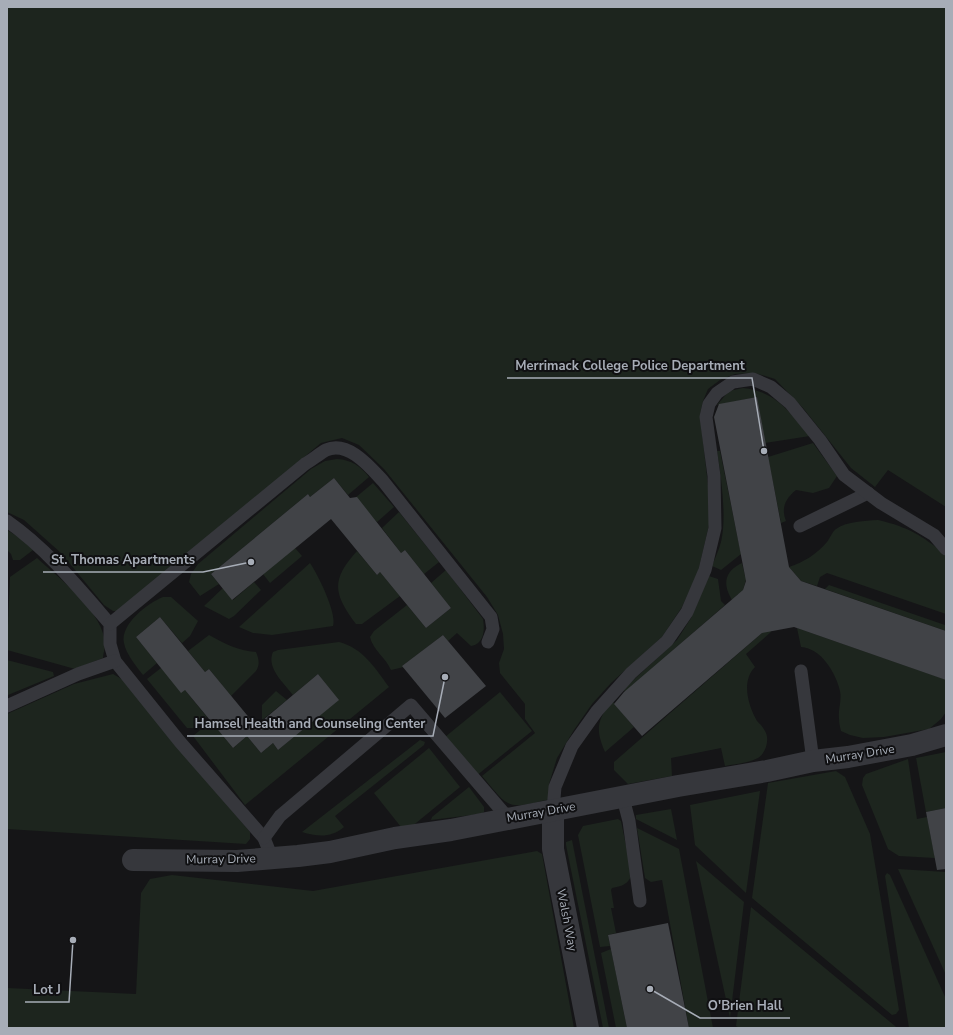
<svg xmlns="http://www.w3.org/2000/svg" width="953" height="1035" font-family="'Nunito Sans',sans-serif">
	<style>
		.green { fill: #1d251e }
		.building { fill: #414347 }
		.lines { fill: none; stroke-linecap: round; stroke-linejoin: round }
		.lane { stroke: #36373c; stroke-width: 13 }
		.street { stroke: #36373c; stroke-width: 22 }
		.labels { text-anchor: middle; stroke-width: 4; stroke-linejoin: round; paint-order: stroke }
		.street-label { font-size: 12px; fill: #a7adb7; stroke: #101012 }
		.leader { fill: none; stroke: #a7adb7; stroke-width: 1.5 }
		.callout-dot { fill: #a7adb7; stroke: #101012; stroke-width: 1.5 }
		.callout-label { font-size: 13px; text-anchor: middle; font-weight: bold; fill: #a7adb7; stroke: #101012; stroke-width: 4; stroke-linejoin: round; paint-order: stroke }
	</style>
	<rect width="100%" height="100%" fill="#151517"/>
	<!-- green -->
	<g class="green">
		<path d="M 7,7 L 946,7 L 946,507 L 888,470 L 875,487 L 851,468 L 803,408 L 775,379 L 755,373 L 735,374 L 720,380 L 708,389 L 703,401 L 700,415 L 709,494 L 709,525 L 698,572 L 682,607 L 662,637 L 611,683 L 592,704 L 574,730 L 557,758 L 549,784 L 550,799 C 506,810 510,809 482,776 L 535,733 L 525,719 L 525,704 L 500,673 L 499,663 L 504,649 L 503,634 L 498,615 L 487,597 L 384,469 L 359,445 L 342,438 L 321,443 L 120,611 L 113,611 L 104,605 L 61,553 L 24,520 L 7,512 Z"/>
		<path d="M 743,388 C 776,391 790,413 810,436 L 765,443 L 757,397 L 717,405 L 729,391 Z"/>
		<path d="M 813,443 L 837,476 L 829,488 L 813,493 L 796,490 C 785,499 781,508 786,521 L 781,523 L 768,457 Z"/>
		<path d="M 717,451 L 720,451 L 741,554 L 721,570 L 712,566 C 715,558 719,550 721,542 C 727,518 721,476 717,451 Z"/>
		<path d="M 337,459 C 352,460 360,466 369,477 L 348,495 L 334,478 L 310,497 L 308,494 L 211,574 L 219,584 L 200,596 L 189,582 L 191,574 L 198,564 L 311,469 L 325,461 Z"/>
		<polygon points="373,483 394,507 377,522 355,498"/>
		<polygon points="399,512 439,562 424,574 405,550 401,553 382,528"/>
		<path d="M 878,520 C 908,527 921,535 945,554 L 946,614 L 827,573 L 820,577 L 817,586 L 801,581 L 789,567 C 804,562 817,554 827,542 C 830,538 832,532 836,529 C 848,521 864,521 878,520 Z"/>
		<polygon points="7,530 25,541 33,550 20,560 13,560 11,554 7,550"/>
		<polygon points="295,548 302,556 270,583 263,574"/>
		<path d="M 357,551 L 377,575 L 380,572 L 400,596 L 362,624 L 356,624 C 333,593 331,580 357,551 Z"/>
		<path d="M 37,558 C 59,578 105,613 105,645 C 105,649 103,654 103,658 L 75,669 L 7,650 L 10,577 Z"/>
		<path d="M 310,563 C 318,575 337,613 333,626 L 272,635 L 253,633 L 239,627 Z"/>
		<path d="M 742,563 L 745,576 L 747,576 L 741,597 L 738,594 L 732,600 C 722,583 725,571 742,563 Z"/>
		<path d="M 446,570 L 483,619 C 485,630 484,644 471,646 L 457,633 L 448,641 L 443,635 L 402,666 L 404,667 L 391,670 C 386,658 373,650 370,637 L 374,631 L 407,605 L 426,628 L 451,608 L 431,583 Z"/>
		<polygon points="709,576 718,579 721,601 725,605 625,692 624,690 629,684 677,640 691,618"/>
		<polygon points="254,582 261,590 234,616 229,619 204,606 223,588 233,600"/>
		<polygon points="829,585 945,625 946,631 825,589"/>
		<path d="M 163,597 L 171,597 L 198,621 L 190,636 L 182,643 L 160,617 L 136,637 L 157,663 L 143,675 C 136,666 126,654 124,643 C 120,624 148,603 163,597 Z"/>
		<path d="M 769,627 L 771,632 L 746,654 L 755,667 C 741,681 748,705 757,721 C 760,724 763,727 765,731 C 770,739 766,753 758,758 C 749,763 735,764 725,766 L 721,748 L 671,758 L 672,776 L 628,784 L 614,770 L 614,762 Z"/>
		<path d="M 797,628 L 944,679 L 946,674 L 946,712 L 941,719 L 929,729 L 884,737 L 863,738 L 850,735 L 841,731 C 840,727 839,723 839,719 C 838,709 842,700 840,691 C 836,673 821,648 801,647 Z"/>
		<path d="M 209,635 C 224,643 238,651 256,652 C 259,659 260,665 256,671 L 231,696 L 209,669 L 205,672 L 188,651 Z"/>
		<path d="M 339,642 C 363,648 375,668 389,687 L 245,805 L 193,736 L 211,721 L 233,748 L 247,736 L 261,753 L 273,743 L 278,750 L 338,700 L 318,674 L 293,695 C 284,683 266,668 273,652 L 278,650 Z"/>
		<polygon points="7,660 53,672 54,676 8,695"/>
		<polygon points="161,668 185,690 207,717 194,728 187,728 147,679"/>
		<polygon points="113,674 125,681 170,738 250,832 250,839 246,844 7,829 7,714 74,684"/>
		<polygon points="276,691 287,700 262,720 262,705"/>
		<polygon points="500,692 532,731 476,776 445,737"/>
		<path d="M 616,697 L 618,697 L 613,702 L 634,727 L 605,752 C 594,726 598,718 616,697 Z"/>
		<path d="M 420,740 L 425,742 L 424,745 L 335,816 L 344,827 C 331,838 318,837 302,832 Z"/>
		<polygon points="429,748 460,787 405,832 374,793"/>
		<polygon points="946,752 946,808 926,812 916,758"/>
		<polygon points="908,759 917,819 927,817 935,858 899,856 888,849 862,785 863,778 866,774"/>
		<polygon points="836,771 845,777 870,834 899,1010 896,1014 892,1015 752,898 768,783"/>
		<polygon points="469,787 484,807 484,812 480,814 431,820 432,817"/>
		<polygon points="760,791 746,893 695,845 690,805"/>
		<polygon points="671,809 677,840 636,819 636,815"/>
		<path d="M 618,819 L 621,821 L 632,875 C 627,885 622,886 612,888 L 611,890 L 614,908 L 611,908 L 616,933 L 608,935 L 610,946 L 600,947 L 578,835 L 583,826 Z"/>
		<polygon points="637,828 679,849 713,1028 689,1028 662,880 651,882 645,878"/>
		<polygon points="572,840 609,1028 603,1028 566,845 566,842"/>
		<polygon points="537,851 542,854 574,1028 7,1028 7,988 136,994 141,893 150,879 172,875 313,891"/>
		<polygon points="696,861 744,902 730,1018"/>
		<polygon points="898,869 946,872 946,975"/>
		<polygon points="887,873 890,875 946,999 946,1028 909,1028 885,876"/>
		<polygon points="751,907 895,1026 897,1028 739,1028 736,1026"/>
		<polygon points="611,949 627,1028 616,1028 601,953"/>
	</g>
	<!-- building -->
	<g class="building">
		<polygon points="757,397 789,567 801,581 946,631 946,680 794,627 762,633 642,736 614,704 624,692 743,590 746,581 714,417 719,404"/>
		<polygon points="334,478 350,498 357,497 401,553 405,550 451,608 426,628 380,572 377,575 331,519 232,600 211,574 308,494 310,497"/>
		<polygon points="160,617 205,672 209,669 256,726 318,674 339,700 278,750 273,743 261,753 247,736 233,748 185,690 181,693 136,637"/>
		<polygon points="443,635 486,686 445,718 402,666"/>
		<polygon points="946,808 946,869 937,870 926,812"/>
		<polygon points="668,923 689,1028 627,1028 608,935"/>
	</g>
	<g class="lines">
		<!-- lane -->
		<g class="lane">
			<path d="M 7,521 C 47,549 78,587 110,624 L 110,644 L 115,661 L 180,742 L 264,838 L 272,858"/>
			<polyline points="800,526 868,493"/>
			<path d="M 110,624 L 305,464 C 312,460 319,454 326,450 C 348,440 370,467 383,481 L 491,617 L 493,629 L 488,642"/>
			<polyline points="801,671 813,761"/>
			<polyline points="7,706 78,674 115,661"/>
			<polyline points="623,798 629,821 640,901"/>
			<polyline points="553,810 555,787 572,746 597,711 631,673 667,641 687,612 705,570 715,528 714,476 706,417 709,404 717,393 733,382 753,379 771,387 790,403 820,440 844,475 881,503 934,535 946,549"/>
			<polyline points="264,838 280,816 411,705 508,818"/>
		</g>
		<!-- street -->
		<g class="street">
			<polyline points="553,810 553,849 588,1028"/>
			<polyline points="133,860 237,861 298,856 330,852 395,838 451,830 678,786 767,771 813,761 848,757 912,745 946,735"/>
		</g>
	</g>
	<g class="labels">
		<!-- street labels -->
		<g class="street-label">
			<text transform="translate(860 754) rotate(-9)" y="4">Murray Drive</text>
			<text transform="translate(541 812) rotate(-10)" y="4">Murray Drive</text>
			<text transform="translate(221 859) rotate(-1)" y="4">Murray Drive</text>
			<text transform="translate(567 920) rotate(79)" y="4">Walsh Way</text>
		</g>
	</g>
	<!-- callouts -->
	<path class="leader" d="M764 451L752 378H507M251 562L203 572H43M445 677L433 736H187M73 940L69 1002H25M650 989L700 1018H790"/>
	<g class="callout-dot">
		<circle cx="764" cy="451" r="4"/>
		<circle cx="251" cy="562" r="4"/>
		<circle cx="445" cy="677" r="4"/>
		<circle cx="73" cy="940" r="4"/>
		<circle cx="650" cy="989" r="4"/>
	</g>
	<g class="callout-label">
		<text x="630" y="370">Merrimack College Police Department</text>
		<text x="123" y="564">St. Thomas Apartments</text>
		<text x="310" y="728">Hamsel Health and Counseling Center</text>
		<text x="47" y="994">Lot J</text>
		<text x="745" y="1010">O'Brien Hall</text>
	</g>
	<!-- border -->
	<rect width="953" height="1035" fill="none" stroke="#a7adb7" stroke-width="16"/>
</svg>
